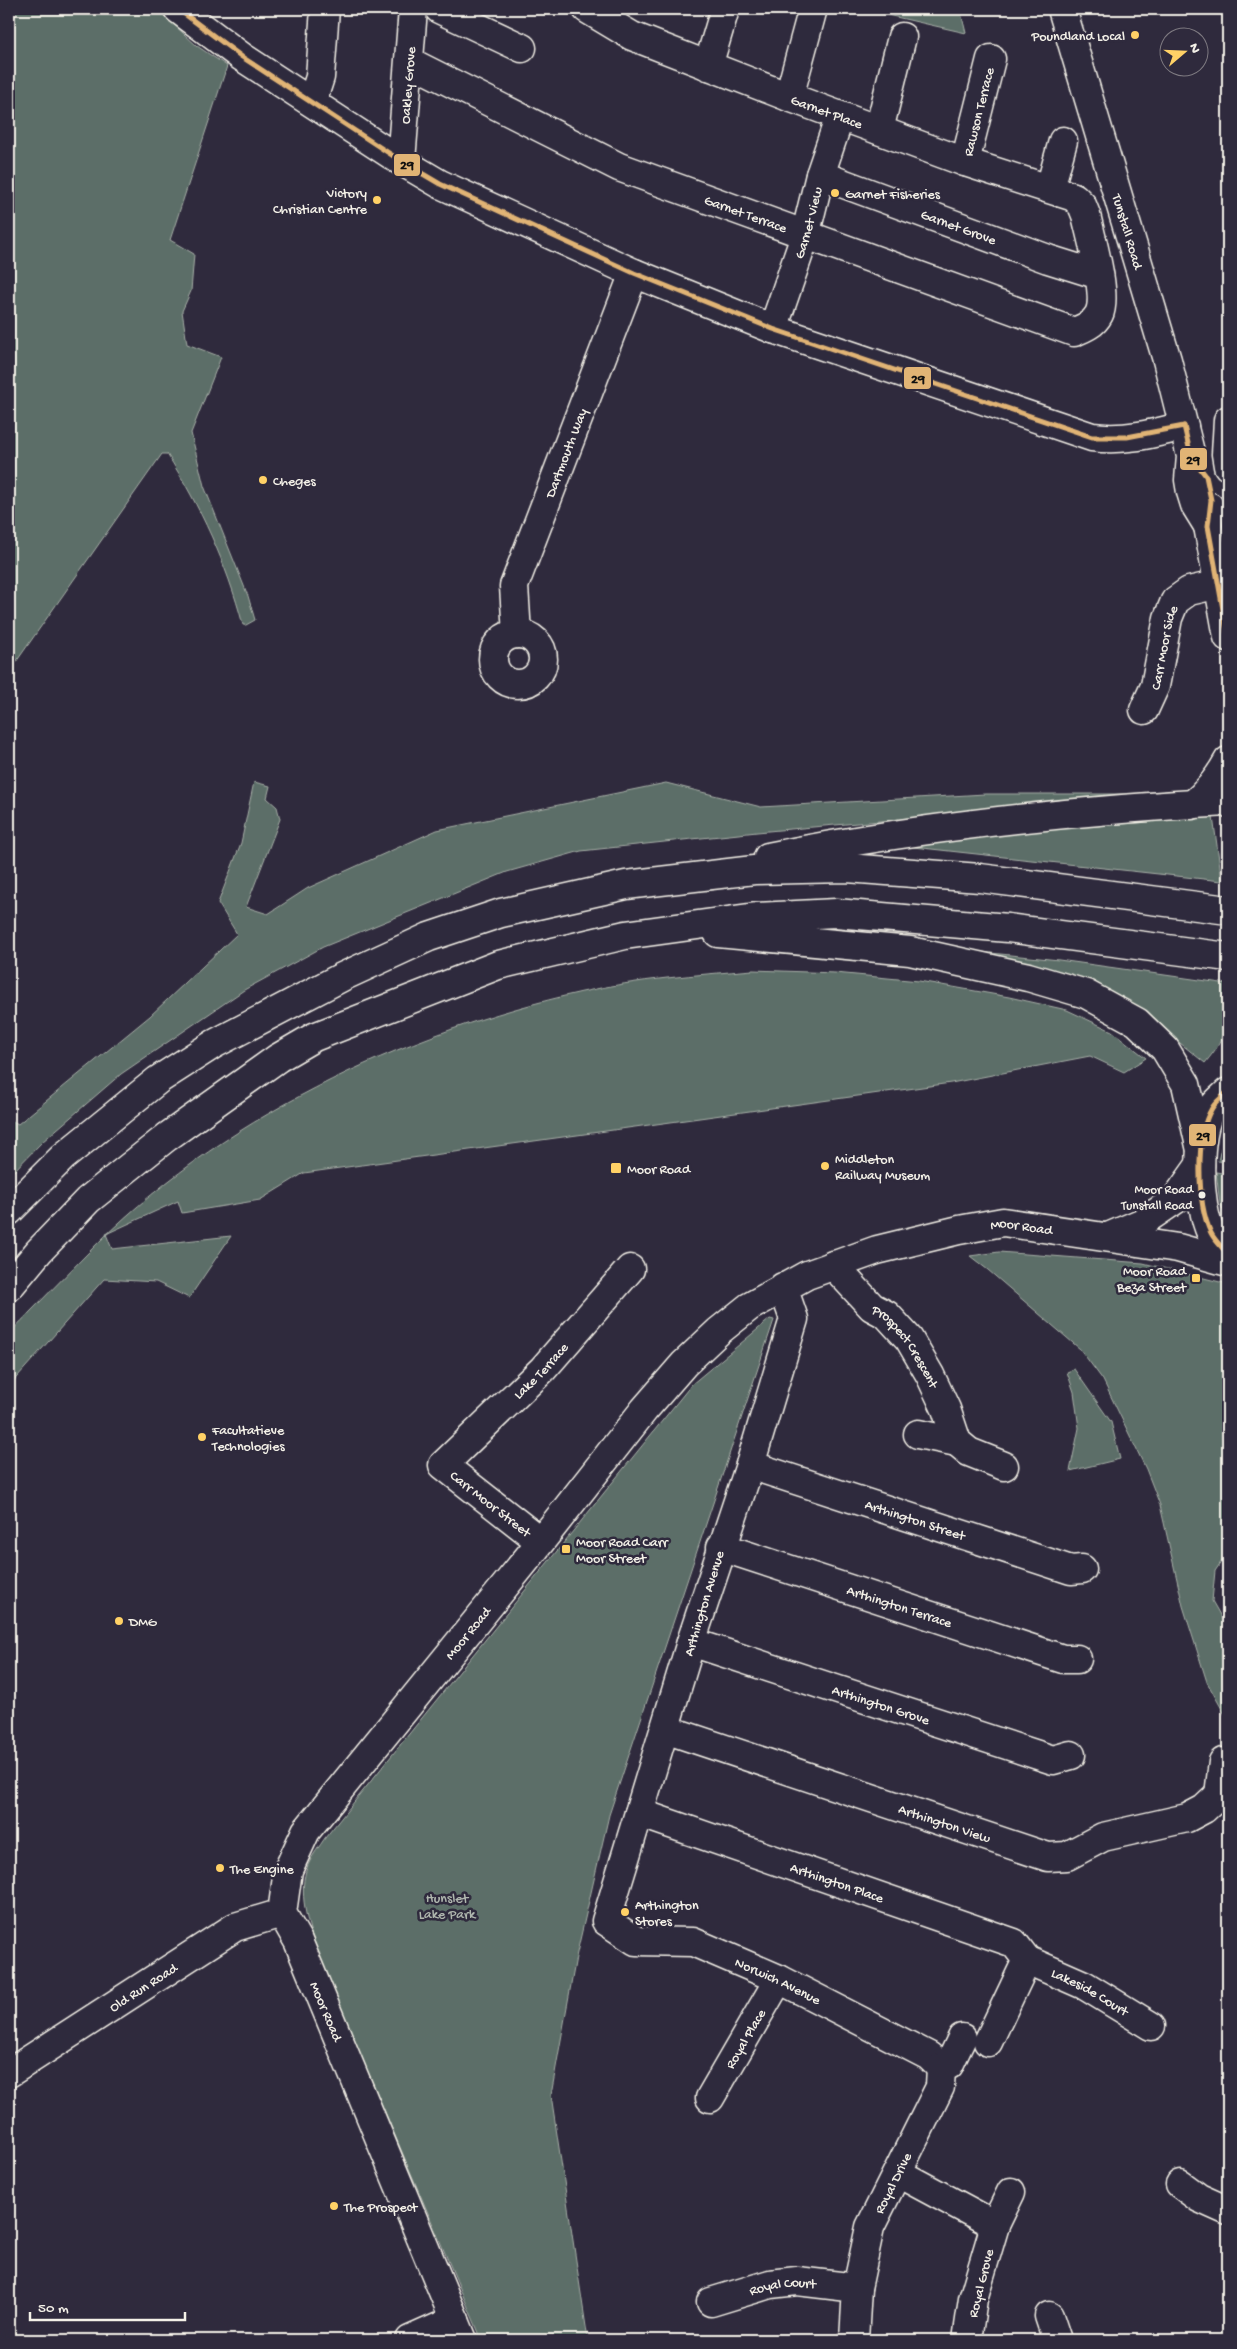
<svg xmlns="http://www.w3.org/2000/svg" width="1237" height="2349" font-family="'Gochi Hand',sans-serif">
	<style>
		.green { fill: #5b6e67; stroke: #a8b0a8 }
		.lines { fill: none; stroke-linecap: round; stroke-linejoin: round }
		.minor-casing { stroke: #f4f1e8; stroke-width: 31 }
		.highway-casing { stroke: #f4f1e8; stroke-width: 31 }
		.minor { stroke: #2f2a3d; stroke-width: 28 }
		.highway { stroke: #2f2a3d; stroke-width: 28 }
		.bus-1-casing { stroke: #2f2a3d; stroke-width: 9 }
		.bus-1 { stroke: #e1b475; stroke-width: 5 }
		.poi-dot { fill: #ffd166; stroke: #2f2a3d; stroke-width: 2 }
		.bus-dot { fill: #f4f1e8; stroke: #2f2a3d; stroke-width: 2 }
		.labels { text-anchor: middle; stroke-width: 5; stroke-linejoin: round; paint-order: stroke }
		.bus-label { font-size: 13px; fill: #f4f1e8; stroke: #2f2a3d; text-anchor: end }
		.poi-label { font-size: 14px; fill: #f4f1e8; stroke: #2f2a3d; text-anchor: start }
		.street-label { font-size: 14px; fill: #f4f1e8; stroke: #2f2a3d }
		.park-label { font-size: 14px; fill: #afb6ae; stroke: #2f2a3d }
		.line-badge { stroke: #2f2a3d; stroke-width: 2 }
		.pale-badge-label { font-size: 14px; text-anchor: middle; font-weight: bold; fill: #111 }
	</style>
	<rect width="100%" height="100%" fill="#2f2a3d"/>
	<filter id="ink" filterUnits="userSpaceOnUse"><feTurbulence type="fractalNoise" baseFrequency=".02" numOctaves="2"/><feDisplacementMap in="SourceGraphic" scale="10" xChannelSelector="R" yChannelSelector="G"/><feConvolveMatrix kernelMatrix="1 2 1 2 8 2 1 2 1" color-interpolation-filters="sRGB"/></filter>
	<g filter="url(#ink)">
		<!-- green -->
		<g class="green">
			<path d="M 14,9 L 157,9 L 197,46 L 227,66 L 170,240 L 194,254 L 191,291 L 182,311 L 187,344 L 221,357 L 191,433 L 204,486 L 248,596 L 255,620 L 246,625 L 243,625 C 227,564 200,506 167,454 L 162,454 L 9,672 L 9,22 Z"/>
			<polygon points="874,9 960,9 966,33 874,12"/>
			<polygon points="254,782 270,786 267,798 277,807 280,819 246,907 268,914 308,888 437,830 666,783 761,807 985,794 1181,794 757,832 581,851 507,872 323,947 244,990 121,1074 42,1142 9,1176 9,1119 18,1124 150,1016 237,934 218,903 241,843"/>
			<polygon points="1213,817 1222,881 904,846 903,841"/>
			<path d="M 893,943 L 1059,960 L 1228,984 C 1228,1025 1232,1030 1205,1063 L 1165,1031 Z"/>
			<path d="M 753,970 L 835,973 L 919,981 L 1009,997 L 1067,1010 L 1112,1031 L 1146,1058 L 1124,1072 L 1090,1056 L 951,1083 L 304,1173 L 260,1200 L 182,1213 L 178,1201 L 106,1234 L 112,1249 L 231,1236 L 189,1298 L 156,1282 L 104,1279 L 9,1386 C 9,1375 5,1346 9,1336 C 13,1328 24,1319 30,1312 C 49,1293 68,1273 87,1254 C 217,1120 402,1032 582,992 C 638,979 696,975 753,970 Z"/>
			<polygon points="1228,1129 1228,1162 1218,1161 1224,1136"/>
			<polygon points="1216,1172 1228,1174 1228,1222 1220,1203"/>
			<polygon points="999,1252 1143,1263 1228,1284 1228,1552 1215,1571 1212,1601 1228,1629 1228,1720 1207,1682 1183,1606 1160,1505 1146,1469 1103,1380 1080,1349 988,1270 970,1256"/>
			<path d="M 770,1319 L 774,1320 L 609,1815 L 576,1957 L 551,2095 L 588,2340 L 482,2340 L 316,1950 C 308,1923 297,1892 308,1865 C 312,1855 320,1846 325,1838 L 692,1384 Z"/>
			<polygon points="1074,1369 1111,1422 1120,1459 1070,1471 1079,1428 1074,1392 1067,1372"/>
		</g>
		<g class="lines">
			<!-- minor casing -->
			<g class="minor-casing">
				<g id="minor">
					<path d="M 178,9 L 242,57 L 401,161 L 440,184 L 634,273 L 773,329 L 1092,437 C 1125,441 1152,434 1184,426"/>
					<polyline points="439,9 522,48"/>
					<path id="s1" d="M 1062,9 L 1167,360 L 1191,456 L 1189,480 L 1191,492 L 1195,505 L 1208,526"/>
					<path id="s2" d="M 410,62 L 619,167 L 1074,332 C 1084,328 1094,324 1099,314 C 1108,296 1091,237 1086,215 L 1082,205 L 1074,197 L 965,162 L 789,97 L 632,36 L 587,9"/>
					<polyline points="708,66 725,9"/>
					<polyline points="789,97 812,12"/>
					<polyline points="312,102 320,77 325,9"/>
					<polyline points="879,130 902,37"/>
					<path id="s3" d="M 401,161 L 413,9"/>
					<path id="s4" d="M 965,162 L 991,59"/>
					<path id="s5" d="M 820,175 L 1048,259 L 1099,275"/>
					<polyline points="1050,188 1063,141"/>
					<path id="s6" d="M 773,329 L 805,236 L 820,175 L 840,116"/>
					<polyline points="1228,420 1226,454 1228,466"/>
					<polyline points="1210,507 1208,526 1228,637"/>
					<circle cx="518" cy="659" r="25"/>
					<path id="s7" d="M 517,634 L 514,586 L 634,273"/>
					<path id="s8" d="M 1144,710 L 1155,686 L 1168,618 L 1175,601 L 1189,591 L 1219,584"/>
					<polyline points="1108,1237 1141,1223 1175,1200 1200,1165"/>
					<path id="s9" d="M 833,1265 L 872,1307 L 887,1315 L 909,1339 L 930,1375 L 946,1409 L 957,1442 L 969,1452 L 1004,1466"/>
					<path id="s10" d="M 783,1287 L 794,1319 L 750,1465 L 691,1642 L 606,1921 L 636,1941 L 693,1942 L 779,1979 L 929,2056 L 941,2068"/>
					<polyline points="918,1434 957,1442"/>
					<path id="s11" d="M 750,1465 L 1071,1570 L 1082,1569"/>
					<path id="s12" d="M 540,1541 L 443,1465 L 543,1369 L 630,1269"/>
					<path id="s13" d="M 721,1547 L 1063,1659 L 1077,1659"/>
					<path id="s14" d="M 691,1642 L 1053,1760 L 1071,1755"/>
					<path id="s15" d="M 665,1729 L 1048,1857 L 1067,1856 L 1103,1837 L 1187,1818 L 1204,1809 L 1219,1795 L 1228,1793"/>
					<polyline points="1219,1795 1223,1762"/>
					<path id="s16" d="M 639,1813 L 1014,1943 L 1027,1960 L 1084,1985 L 1151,2026"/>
					<polyline points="988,2042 1027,1960"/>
					<polyline points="941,2068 949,2065 962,2038"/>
					<path id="s17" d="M 9,2073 L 235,1927 L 282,1913"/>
					<path id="s18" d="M 710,2098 L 779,1979"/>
					<polyline points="898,2173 995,2225 973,2299 967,2340"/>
					<polyline points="1180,2184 1199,2198 1228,2211"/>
					<polyline points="995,2225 1011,2192"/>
					<path id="s19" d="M 711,2302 L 770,2284 L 797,2281 L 857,2288"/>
					<polyline points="1049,2316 1057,2340"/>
					<polyline points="410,2340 455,2320"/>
					<path id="s20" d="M 463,2340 L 298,1941 L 282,1913 L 288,1870 L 306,1831 L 531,1554 L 644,1410 L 684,1364 L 719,1331 L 749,1307 L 807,1275 L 877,1250 L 959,1230 L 1003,1222 L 1178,1248 L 1228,1262"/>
					<path id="s21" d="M 854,2340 L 857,2288 L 870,2227 L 940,2087 L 941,2068"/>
				</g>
			</g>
			<!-- highway casing -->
			<g class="highway-casing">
				<g id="highway">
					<path d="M 1192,805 C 1208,792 1218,779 1228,761"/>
					<path d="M 768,857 C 919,827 1074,810 1228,802"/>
					<polyline points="718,933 910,951 1028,977 1086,994 1137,1022 1165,1049 1186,1084 1200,1146"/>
					<path d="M 1228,1092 C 1223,1097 1216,1102 1212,1108 C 1195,1133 1198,1207 1211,1233 C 1215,1240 1223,1248 1228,1254"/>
					<polyline points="9,1211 63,1157 158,1080 214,1044 342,977 429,937 501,913 626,885 754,870 847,868 980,878 1228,910"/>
					<polyline points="9,1287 39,1251 88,1200 167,1137 278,1058 314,1037 498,965 625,935 756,917 836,913 1008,928 1228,957"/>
				</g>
			</g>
			<!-- minor -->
			<use href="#minor" class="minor"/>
			<!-- highway -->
			<use href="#highway" class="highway"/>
			<!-- bus-1 casing -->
			<g class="bus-1-casing">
				<g id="bus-1">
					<polyline points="178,9 242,57 401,161 440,184 634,273 773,329 1092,437 1127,437 1184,426"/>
					<polyline points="1184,426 1191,456 1206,476 1211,500 1208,526 1228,637"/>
					<path d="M 1228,1091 C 1223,1097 1216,1101 1212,1108 C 1195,1136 1197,1204 1211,1233 C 1215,1241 1222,1247 1228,1254"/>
				</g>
			</g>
			<!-- bus-1 -->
			<use href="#bus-1" class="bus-1"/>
		</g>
	</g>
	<!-- markers -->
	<g class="poi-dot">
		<circle cx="1135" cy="35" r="5"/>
		<circle cx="835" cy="193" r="5"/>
		<circle cx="377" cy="200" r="5"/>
		<circle cx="263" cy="480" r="5"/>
		<circle cx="825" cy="1166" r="5"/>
		<rect x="610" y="1162" width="12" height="12" rx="2.5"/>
		<rect x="1191" y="1273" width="10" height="10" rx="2.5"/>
		<circle cx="202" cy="1437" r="5"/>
		<rect x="561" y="1544" width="10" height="10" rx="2.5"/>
		<circle cx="119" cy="1621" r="5"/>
		<circle cx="220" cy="1868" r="5"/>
		<circle cx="625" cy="1912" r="5"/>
		<circle cx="334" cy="2206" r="5"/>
	</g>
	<circle class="bus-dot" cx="1202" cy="1195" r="4.5"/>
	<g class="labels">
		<!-- bus labels -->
		<g class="bus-label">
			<text x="1193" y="1193">Moor Road<tspan x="1193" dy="16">Tunstall Road</tspan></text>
		</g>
		<!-- poi labels -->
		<g class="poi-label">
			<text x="1125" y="40" text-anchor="end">Poundland Local</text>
			<text x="367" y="197" text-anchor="end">Victory<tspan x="367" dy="16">Christian Centre</tspan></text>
			<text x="845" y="198">Garnet Fisheries</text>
			<text x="273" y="485">Cheges</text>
			<text x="835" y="1163">Middleton<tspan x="835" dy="16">Railway Museum</tspan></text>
			<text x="627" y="1173">Moor Road</text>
			<text x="1186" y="1275" text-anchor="end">Moor Road<tspan x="1186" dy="16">Beza Street</tspan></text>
			<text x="212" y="1434">Facultatieve<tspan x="212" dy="16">Technologies</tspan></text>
			<text x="576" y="1546">Moor Road Carr<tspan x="576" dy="16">Moor Street</tspan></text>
			<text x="129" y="1626">DMG</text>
			<text x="230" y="1873">The Engine</text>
			<text x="635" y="1909">Arthington<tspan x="635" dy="16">Stores</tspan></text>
			<text x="344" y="2211">The Prospect</text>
		</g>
		<!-- street labels -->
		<g class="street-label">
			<text dy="5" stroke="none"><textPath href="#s3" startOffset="76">Oakley Grove</textPath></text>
			<text dy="5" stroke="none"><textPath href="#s4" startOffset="52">Rawson Terrace</textPath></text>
			<text transform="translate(827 111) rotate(20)" y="5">Garnet Place</text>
			<text dy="5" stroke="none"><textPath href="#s2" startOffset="369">Garnet Terrace</textPath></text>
			<text dy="5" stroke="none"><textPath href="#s6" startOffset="112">Garnet View</textPath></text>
			<text dy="5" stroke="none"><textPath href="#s5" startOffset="148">Garnet Grove</textPath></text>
			<text dy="5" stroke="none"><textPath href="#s1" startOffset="232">Tunstall Road</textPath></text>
			<text dy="5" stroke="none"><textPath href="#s7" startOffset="191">Dartmouth Way</textPath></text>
			<text dy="5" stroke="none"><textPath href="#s8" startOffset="66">Carr Moor Side</textPath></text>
			<text dy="5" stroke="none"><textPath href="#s20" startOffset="1526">Moor Road</textPath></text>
			<text dy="5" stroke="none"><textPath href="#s9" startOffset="110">Prospect Crescent</textPath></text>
			<text dy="5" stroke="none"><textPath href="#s12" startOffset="259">Lake Terrace</textPath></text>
			<text transform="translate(491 1503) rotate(38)" y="5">Carr Moor Street</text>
			<text dy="5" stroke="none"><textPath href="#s11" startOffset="174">Arthington Street</textPath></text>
			<text transform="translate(703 1603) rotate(-73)" y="5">Arthington Avenue</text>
			<text dy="5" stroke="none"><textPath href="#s13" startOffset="188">Arthington Terrace</textPath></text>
			<text dy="5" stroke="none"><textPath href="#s20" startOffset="806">Moor Road</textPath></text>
			<text dy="5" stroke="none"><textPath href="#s14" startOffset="200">Arthington Grove</textPath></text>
			<text dy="5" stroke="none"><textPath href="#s15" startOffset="295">Arthington View</textPath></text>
			<text dy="5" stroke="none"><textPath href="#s16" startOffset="210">Arthington Place</textPath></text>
			<text dy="5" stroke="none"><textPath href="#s10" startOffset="851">Norwich Avenue</textPath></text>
			<text dy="5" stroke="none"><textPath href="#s17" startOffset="159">Old Run Road</textPath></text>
			<text dy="5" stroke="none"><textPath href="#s16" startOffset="489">Lakeside Court</textPath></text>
			<text transform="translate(327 2011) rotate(67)" y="5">Moor Road</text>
			<text dy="5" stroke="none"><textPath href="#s18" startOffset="69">Royal Place</textPath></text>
			<text dy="5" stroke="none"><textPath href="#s21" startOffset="164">Royal Drive</textPath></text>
			<text transform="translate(980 2283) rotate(-76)" y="5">Royal Grove</text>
			<text dy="5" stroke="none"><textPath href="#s19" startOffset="74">Royal Court</textPath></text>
		</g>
		<!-- park labels -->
		<g class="park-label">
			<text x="447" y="1902">Hunslet<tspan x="447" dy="16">Lake Park</tspan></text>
		</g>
	</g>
	<g class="line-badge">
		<rect x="393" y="153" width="28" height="24" rx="5" fill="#e1b475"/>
		<rect x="903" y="366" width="29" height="24" rx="5" fill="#e1b475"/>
		<rect x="1179" y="447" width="29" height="24" rx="5" fill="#e1b475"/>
		<rect x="1188" y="1123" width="29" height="24" rx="5" fill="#e1b475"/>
	</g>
	<g class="pale-badge-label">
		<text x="407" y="169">29</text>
		<text x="918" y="383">29</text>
		<text x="1193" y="464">29</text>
		<text x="1203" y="1140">29</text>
	</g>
	<!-- margin -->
	<rect width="1237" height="2349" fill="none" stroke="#2f2a3d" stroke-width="30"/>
	<rect x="15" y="15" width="1207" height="2319" fill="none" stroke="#f4f1e8" stroke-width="2" filter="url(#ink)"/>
	<!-- north arrow -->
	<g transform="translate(1184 52) rotate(71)"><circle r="24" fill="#2f2a3d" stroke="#7e7a81"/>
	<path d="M0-4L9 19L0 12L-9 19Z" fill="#ffd166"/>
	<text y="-8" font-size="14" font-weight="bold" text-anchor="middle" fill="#f4f1e8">N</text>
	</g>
	<!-- scale -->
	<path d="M30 2312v8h155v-8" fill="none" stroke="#f4f1e8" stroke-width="2.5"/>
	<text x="38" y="2312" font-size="15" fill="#f4f1e8" stroke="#2f2a3d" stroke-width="4" paint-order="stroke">50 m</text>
</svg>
